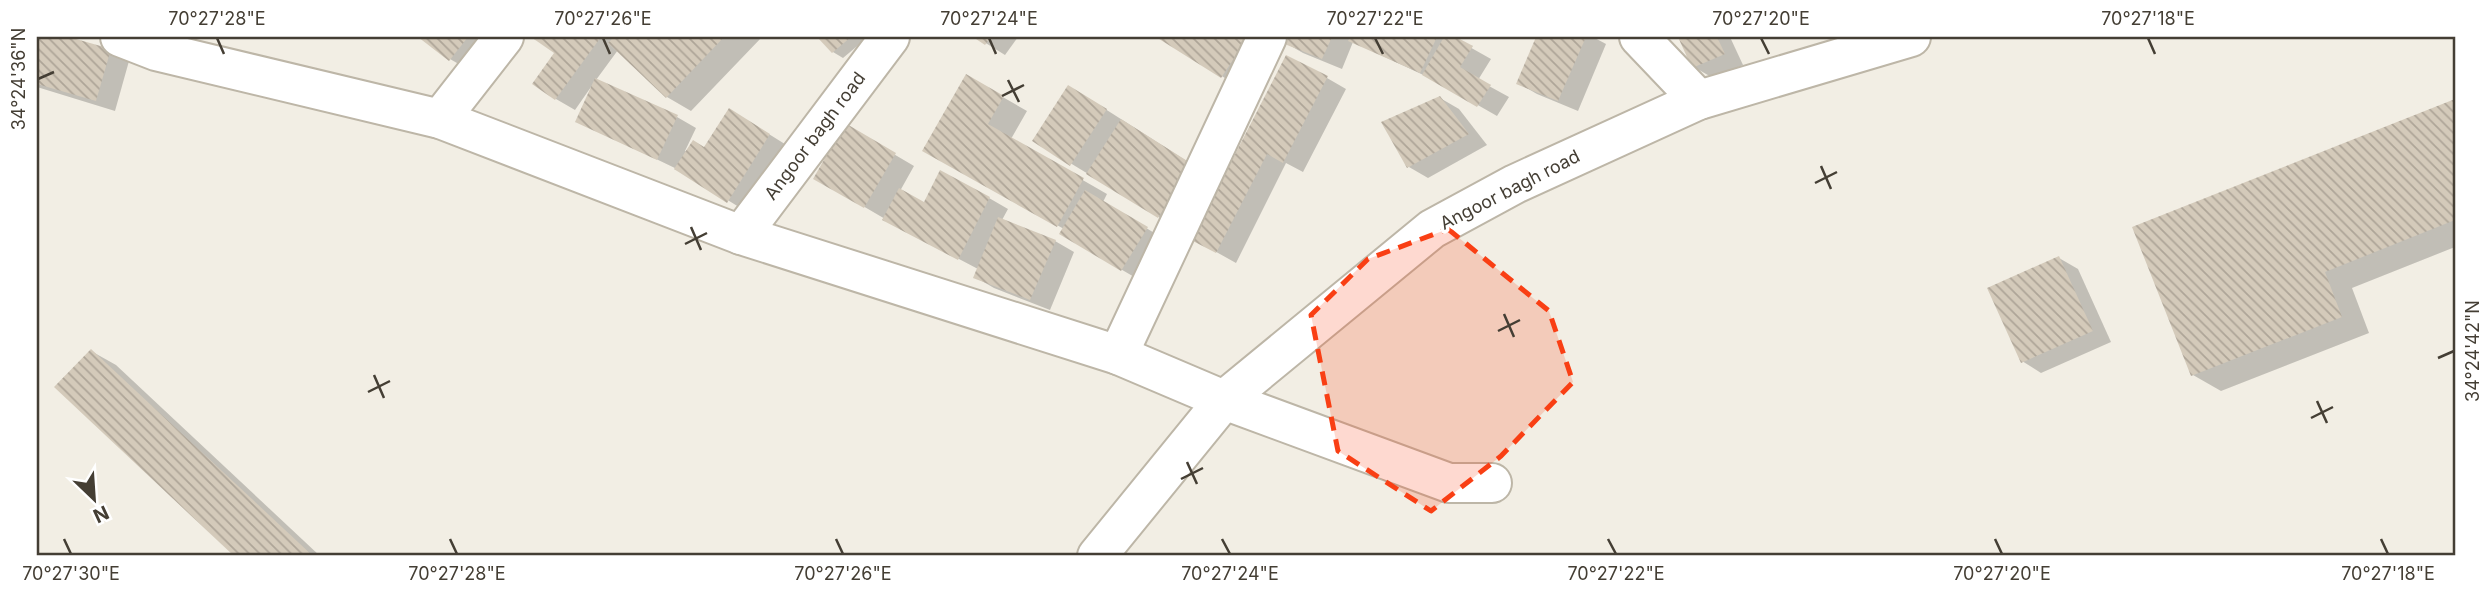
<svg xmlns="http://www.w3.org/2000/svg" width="2492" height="593" font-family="Inter,sans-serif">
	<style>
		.shadow { fill: #0003 }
		.building { fill: url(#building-back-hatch) }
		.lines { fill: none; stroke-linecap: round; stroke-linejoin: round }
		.minor-casing { stroke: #bdb6a7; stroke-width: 42 }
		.minor { stroke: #fff; stroke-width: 38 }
		.marked { fill: #f93f14; fill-opacity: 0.2; stroke: #f93f14; stroke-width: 5; stroke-dasharray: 14 9; stroke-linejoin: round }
		.ticks { fill: none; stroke: #443e34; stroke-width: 2.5 }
		.labels { text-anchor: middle; stroke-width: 7; stroke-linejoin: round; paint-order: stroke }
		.street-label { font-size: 18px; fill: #443e34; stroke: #fff }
		.neatline { fill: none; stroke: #443e34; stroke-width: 2.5 }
		.ticks-label { font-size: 18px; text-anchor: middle; fill: #443e34 }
	</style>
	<defs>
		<pattern id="building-back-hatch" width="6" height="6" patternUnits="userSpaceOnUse" patternTransform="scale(1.75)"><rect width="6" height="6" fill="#d4caba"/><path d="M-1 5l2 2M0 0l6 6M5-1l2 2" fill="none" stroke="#aea598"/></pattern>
	</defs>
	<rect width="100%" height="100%" fill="#f2eee4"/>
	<!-- shadow -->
	<g class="shadow">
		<polygon points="37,37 63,37 110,51 129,61 115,111 37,87"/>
		<polygon points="421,37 495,37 469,70 450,59"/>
		<polygon points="534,37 762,37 691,111 667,97 618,50 596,80 677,117 696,128 685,151 687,152 705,149 748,121 788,146 747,212 679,170 577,121 592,88 591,87 575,110 556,99 557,53"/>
		<polygon points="820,37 868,37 843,58 833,52"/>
		<polygon points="976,37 1018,37 1005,55"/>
		<polygon points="1159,37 1267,37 1241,88"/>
		<polygon points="1287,37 1461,37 1459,41 1491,59 1478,80 1509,97 1497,116 1434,80 1353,42 1342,69 1303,53 1284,42"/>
		<polygon points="1538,37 1593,37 1606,44 1578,111 1537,94 1518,83"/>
		<polygon points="1680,37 1730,37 1743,65 1713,78 1694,67"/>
		<polygon points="966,76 1027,111 1011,139 1107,194 1103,202 1166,240 1141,281 1061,234 1064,229 924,150"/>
		<polygon points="1327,78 1346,89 1303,172 1286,163 1236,263 1193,239"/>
		<polygon points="1088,98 1210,176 1177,228 1034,141"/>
		<polygon points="1440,98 1459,109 1487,145 1428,178 1409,167"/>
		<polygon points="2455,100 2455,247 2352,288 2369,333 2221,391 2193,375 2134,228"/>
		<polygon points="846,126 914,166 900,191 924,204 989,198 1008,209 1002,220 1055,241 1074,252 1050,310 994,288 975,277 978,269 904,230 815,178"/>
		<polygon points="2059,258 2078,269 2111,342 2041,373 2022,361"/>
		<polygon points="91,351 116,365 320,556 237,556 56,387"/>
	</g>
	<!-- building -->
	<g class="building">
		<polygon points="37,37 69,37 111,49 96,101 37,84"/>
		<polygon points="418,37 468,37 449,61"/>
		<polygon points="531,37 601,37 555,100 532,84 554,53"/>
		<polygon points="614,37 724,37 666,98 608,43"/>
		<polygon points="817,37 851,37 832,53"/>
		<polygon points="973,37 991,37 985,45"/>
		<polygon points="1156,37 1248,37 1221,78"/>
		<polygon points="1285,37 1332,37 1322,59 1282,43"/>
		<polygon points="1350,37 1437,37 1420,73 1348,41"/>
		<polygon points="1444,37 1456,37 1473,46 1460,67 1491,85 1477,107 1422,75"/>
		<polygon points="1536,37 1586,37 1558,101 1516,84"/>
		<polygon points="1678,37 1717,37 1725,54 1692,68"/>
		<polygon points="1286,55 1328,76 1283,163 1267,154 1216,253 1191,240"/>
		<polygon points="966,74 1004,96 988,124 1084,178 1057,227 922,151"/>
		<polygon points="595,78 678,115 657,160 575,122"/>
		<polygon points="1068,85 1107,109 1070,166 1032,141"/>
		<polygon points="1440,96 1469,134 1407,168 1381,122"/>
		<polygon points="2455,99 2455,220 2325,272 2342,317 2191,376 2132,227"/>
		<polygon points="729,108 770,134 727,203 674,169 693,140 704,147"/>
		<polygon points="1121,119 1192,164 1158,218 1086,174"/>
		<polygon points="845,123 896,153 864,208 813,179"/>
		<polygon points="940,170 990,197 958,260 882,220 899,188 924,202"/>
		<polygon points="1085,190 1148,227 1121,271 1059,234"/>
		<polygon points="998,217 1056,240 1030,300 973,278"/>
		<polygon points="2059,256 2093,331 2021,363 1987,288"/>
		<polygon points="91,349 313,556 234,556 54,387"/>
	</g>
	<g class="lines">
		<!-- minor casing -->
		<g class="minor-casing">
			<g id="minor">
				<polyline points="120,37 156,51 440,119 741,235 1118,355 1224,400 1449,483 1492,483"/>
				<polyline points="1639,37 1699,100"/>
				<polyline points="440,119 504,37"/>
				<polyline points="741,235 890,37"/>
				<polyline points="1118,355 1267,37"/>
				<polyline points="1097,556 1224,400 1432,229 1515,184 1699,100 1911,37"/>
			</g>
		</g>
		<!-- minor -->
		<use href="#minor" class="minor"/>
	</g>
	<!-- marked area -->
	<path class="marked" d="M 1448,229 L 1549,311 L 1573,382 L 1501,456 L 1431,511 L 1338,451 L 1311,315 L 1368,259 Z"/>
	<!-- ticks -->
	<path class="ticks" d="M 217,38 L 224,54M 603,38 L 610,54M 989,38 L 996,54M 1375,38 L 1383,54M 1761,38 L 1769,54M 2148,38 L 2155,54M 38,79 L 54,72M 1008,80 L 1019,102M 1002,96 L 1024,85M 1821,166 L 1831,189M 1815,183 L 1837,172M 691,227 L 701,250M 685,244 L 707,233M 1504,314 L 1514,337M 1498,331 L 1520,320M 2438,358 L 2454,351M 374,375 L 384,398M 368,392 L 390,381M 2317,401 L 2327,423M 2311,418 L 2333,407M 1187,462 L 1197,484M 1181,479 L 1203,468M 64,539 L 71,554M 450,539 L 457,554M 836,539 L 843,554M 1222,539 L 1230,554M 1608,539 L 1616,554M 1995,539 L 2002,554M 2381,539 L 2388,554"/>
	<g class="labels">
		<!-- street labels -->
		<g class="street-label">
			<text transform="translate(815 136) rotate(-53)" y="6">Angoor bagh road</text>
			<text transform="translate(1510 190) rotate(-27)" y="6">Angoor bagh road</text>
		</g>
	</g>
	<!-- border -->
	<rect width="2492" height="593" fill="none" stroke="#ffffff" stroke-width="77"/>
	<!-- north arrow -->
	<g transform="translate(94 499) rotate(155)" stroke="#ffffff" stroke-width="5" paint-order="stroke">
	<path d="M0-5L12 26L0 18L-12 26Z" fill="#443e34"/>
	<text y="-10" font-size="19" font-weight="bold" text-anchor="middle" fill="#443e34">N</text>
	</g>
	<rect x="38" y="38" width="2416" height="516" class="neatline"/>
	<g class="ticks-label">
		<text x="217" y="25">70°27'28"E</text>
		<text x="603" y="25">70°27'26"E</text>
		<text x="989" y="25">70°27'24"E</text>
		<text x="1375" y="25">70°27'22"E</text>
		<text x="1761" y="25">70°27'20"E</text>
		<text x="2148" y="25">70°27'18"E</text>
		<text transform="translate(19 79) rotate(-90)" y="6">34°24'36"N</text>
		<text transform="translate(2473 351) rotate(-90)" y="6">34°24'42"N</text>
		<text x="71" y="580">70°27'30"E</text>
		<text x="457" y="580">70°27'28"E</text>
		<text x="843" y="580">70°27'26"E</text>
		<text x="1230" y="580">70°27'24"E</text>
		<text x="1616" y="580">70°27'22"E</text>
		<text x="2002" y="580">70°27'20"E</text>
		<text x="2388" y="580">70°27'18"E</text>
	</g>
</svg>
